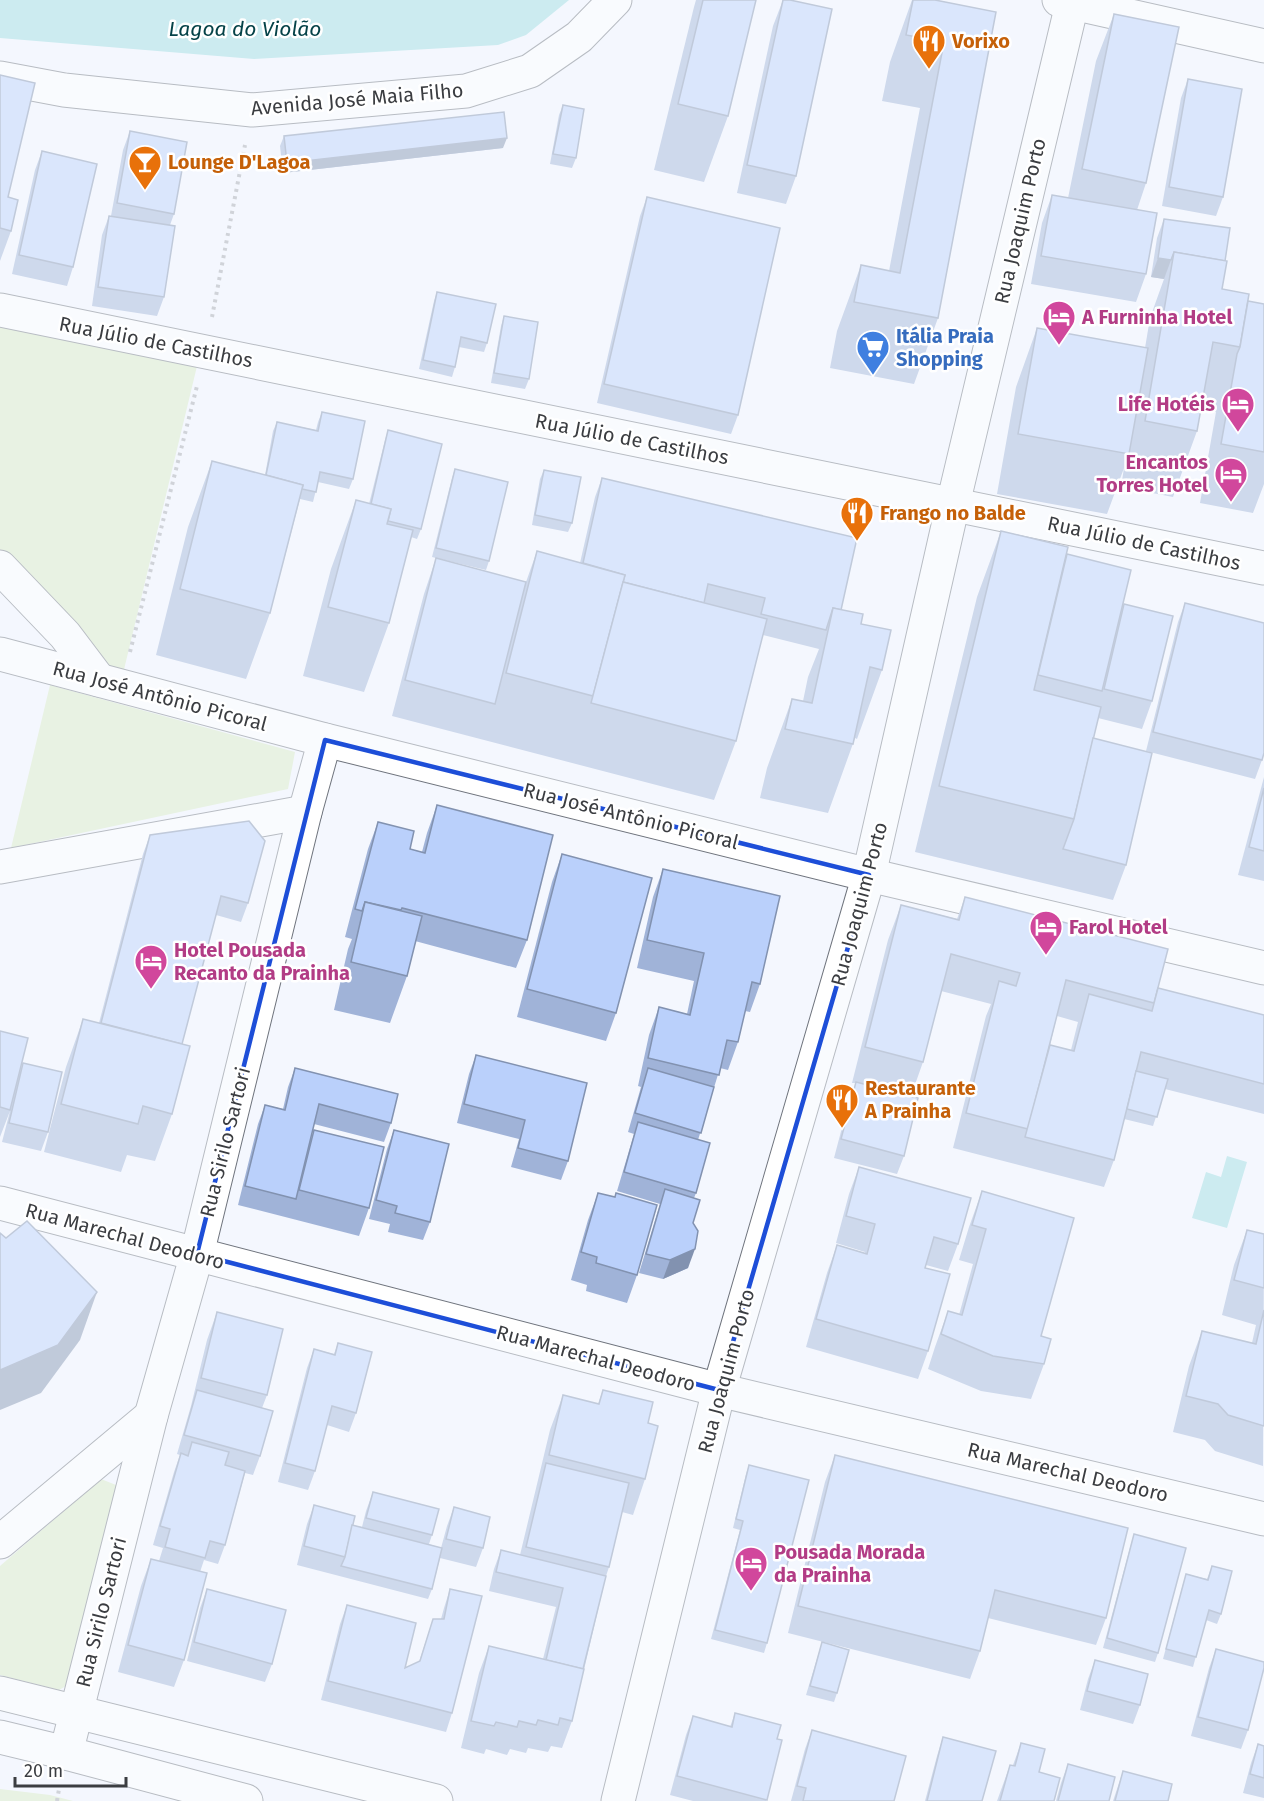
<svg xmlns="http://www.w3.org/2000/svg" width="1264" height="1801" font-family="'Fira Sans',sans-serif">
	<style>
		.green { fill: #d9eac4 }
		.water { fill: #9bdbe1 }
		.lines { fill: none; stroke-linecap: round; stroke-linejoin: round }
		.minor-casing { stroke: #6f747d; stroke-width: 35 }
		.path { stroke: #a4a7ad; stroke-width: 4; stroke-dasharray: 3 4.5; stroke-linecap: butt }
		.minor { stroke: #fff; stroke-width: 33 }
		.wall { fill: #a0b3d8; fill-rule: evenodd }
		.shaded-wall { fill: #8292b0 }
		.building { fill: #bad0fb; stroke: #8292b0; stroke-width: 1.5 }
		.marked { fill: none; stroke: #1d4ed8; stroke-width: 4.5; stroke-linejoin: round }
		.labels { text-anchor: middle; stroke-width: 5; stroke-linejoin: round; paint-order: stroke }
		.food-label { font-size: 20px; font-weight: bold; fill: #c56008; stroke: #fff; text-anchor: start }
		.street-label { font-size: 20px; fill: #3b3d41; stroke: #fff }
		.hotel-label { font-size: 20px; font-weight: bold; fill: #b23c85; stroke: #fff; text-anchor: start }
		.shop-label { font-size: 20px; font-weight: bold; fill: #366cbe; stroke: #fff; text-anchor: start }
		.water-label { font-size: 21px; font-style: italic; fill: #054248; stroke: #fff }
	</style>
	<rect width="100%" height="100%" fill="#f4f7fe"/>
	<!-- green -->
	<g class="green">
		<polygon points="0,320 198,362 121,682 0,554"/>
		<polygon points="50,685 295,752 288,789 11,848"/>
		<polygon points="101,1479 121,1487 75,1681 59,1690 0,1675 0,1566"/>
		<polygon points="0,1789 50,1795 73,1801 0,1801"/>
	</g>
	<!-- water -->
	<g class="water">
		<polygon points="0,0 569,0 526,35 498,45 254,59 0,38"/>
		<polygon points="1227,1156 1247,1162 1227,1228 1192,1218 1206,1172 1221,1177"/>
	</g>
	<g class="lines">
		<!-- minor casing -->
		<g class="minor-casing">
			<g id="minor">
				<polyline points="1059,0 1264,46"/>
				<polyline points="0,78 64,90 252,110 466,91 530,71 579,37 615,0"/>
				<polyline points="0,310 1264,568"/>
				<polyline points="0,567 65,635 99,680"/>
				<polyline points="0,654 325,740 869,875 1264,968"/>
				<polyline points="0,867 305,812"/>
				<polyline points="0,1203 719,1390 1264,1519"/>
				<polyline points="0,1542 151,1416"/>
				<polyline points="0,1693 436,1801"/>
				<polyline points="0,1737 66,1753 246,1801"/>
				<polyline points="66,1753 151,1416 197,1254 305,812 325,740"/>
				<polyline points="618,1801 719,1390 869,875 953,504 1073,0"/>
			</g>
		</g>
		<!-- path -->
		<g class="path">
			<polyline points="212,317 245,145"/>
			<polyline points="130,652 197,386"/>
			<polyline points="57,1801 59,1789"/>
		</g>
		<!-- minor -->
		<use href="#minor" class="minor"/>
	</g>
	<!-- wall -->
	<g class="wall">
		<polygon points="696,0 703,0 728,116 704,182 654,170 694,7"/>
		<polygon points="783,0 796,176 786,204 737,193 773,26"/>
		<polygon points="912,0 935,0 996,12 938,318 914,384 830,368 837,331 861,265 889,271 920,108 882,101 890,62"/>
		<polygon points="1114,14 1146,183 1137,210 1146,274 1136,302 1031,284 1042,223 1052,195 1068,198 1096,61"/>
		<polygon points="0,75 11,231 0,261"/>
		<polygon points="1188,79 1223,197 1216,216 1162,206 1181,98"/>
		<polygon points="563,105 576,158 572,168 550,164 559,115"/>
		<polygon points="130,131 174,214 170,225 164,297 157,316 92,306 102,235 109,216 111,216 123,150"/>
		<polygon points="284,136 503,148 283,173 280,146"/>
		<polygon points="42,151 73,267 67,286 12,274 35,170"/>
		<polygon points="647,197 738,415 731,434 597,403 640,216"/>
		<polygon points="1164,219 1225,261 1222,289 1248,301 1264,304 1264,484 1253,513 1200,503 1216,412 1200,410 1197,431 1173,497 1121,487 1124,468 1107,514 997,494 1016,387 1037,328 1145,348 1150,318 1164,279 1151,277 1157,238"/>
		<polygon points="437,292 487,343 484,352 459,347 455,367 452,377 419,369 434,301"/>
		<polygon points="504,316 529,379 525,389 491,383 501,326"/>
		<polygon points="322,412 353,479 349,489 318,482 313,502 300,499 270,613 246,679 156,655 188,527 212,461 265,475 273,431 277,422 316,430 318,422"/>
		<polygon points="388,430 421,529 417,539 411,537 389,623 364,692 303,676 331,569 356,500 369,504 385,440"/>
		<polygon points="455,469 489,561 486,570 432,557 452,478"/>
		<polygon points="544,470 572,523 568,532 532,525 540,479"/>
		<polygon points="602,478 841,610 861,624 882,670 857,739 855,738 828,813 760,798 767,768 792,699 803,701 808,677 819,649 763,635 736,741 714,800 392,716 424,594 436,558 526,582 537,551 580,563 595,497"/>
		<polygon points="1001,531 1067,554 1123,606 1152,701 1142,729 1098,718 1093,738 1126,865 1113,900 915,852 977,597"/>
		<polygon points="1185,603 1262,760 1255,779 1146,751 1178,622"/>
		<polygon points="1264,777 1264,881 1238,875"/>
		<polygon points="437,805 527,940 516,968 415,941 407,976 390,1023 334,1010 348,949 352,939 345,937 368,849 378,822 410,849 422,852 427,833"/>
		<polygon points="150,835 248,903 241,922 216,915 182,1044 172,1114 155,1161 127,1155 121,1172 44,1152 66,1067 83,1019 99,1023 143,854"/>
		<polygon points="562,854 616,1013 606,1041 517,1017 552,882"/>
		<polygon points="663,869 760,984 750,1012 745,1011 738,1042 728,1070 720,1068 698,1140 696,1193 694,1198 693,1223 688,1268 663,1279 639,1273 660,1204 617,1191 634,1134 628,1132 641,1087 638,1086 649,1035 659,1007 687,1014 694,981 637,968 653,897"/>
		<path d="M 965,897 L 1158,988 L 1264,1015 L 1264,1114 L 1165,1089 L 1153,1126 L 1124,1119 L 1114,1160 L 1104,1187 L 953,1148 L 986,1016 L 991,1004 L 941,991 L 923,1062 L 911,1096 L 904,1156 L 897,1174 L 834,1158 L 849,1101 L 856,1083 L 852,1083 L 888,940 L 901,905 L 957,919 ZM 1057,1016 L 1078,1022 L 1071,1050 L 1050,1045 Z"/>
		<polygon points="0,1031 19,1074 23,1063 48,1132 41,1151 2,1142 10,1111 0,1137"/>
		<polygon points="476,1055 568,1161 561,1180 511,1167 519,1139 457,1123 469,1074"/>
		<polygon points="295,1068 391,1123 384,1142 314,1124 311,1137 369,1208 359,1236 238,1205 258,1124 265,1105 283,1109 288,1087"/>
		<polygon points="394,1130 430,1222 423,1240 388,1232 390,1224 369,1219 387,1149"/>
		<polygon points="859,1167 958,1244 948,1271 926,1265 925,1268 928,1351 918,1379 806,1347 827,1273 837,1245 865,1253 865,1252 836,1243 849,1194"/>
		<polygon points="982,1191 1041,1336 1044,1364 1031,1399 981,1391 928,1369 935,1347 948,1311 959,1315 973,1264 959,1260 969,1227"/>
		<polygon points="598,1193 637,1275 627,1303 586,1291 587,1285 571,1280 588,1220"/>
		<polygon points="1247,1230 1264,1234 1263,1466 1215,1451 1205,1440 1173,1432 1189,1366 1202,1331 1252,1343 1256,1325 1222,1315 1234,1265"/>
		<polygon points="217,1312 267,1395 262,1408 260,1456 253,1475 245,1473 225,1545 218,1564 204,1560 200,1572 184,1660 174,1687 118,1672 141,1586 151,1559 159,1561 163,1548 153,1545 174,1472 180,1455 177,1454 191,1406 207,1340"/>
		<polygon points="338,1343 356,1413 349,1432 327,1425 315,1471 308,1490 278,1482 307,1368 314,1349 334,1354"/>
		<polygon points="603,1390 648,1423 645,1479 633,1515 622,1512 609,1567 606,1576 572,1721 562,1748 551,1746 548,1752 528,1748 526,1753 510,1749 507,1755 486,1749 484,1754 461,1748 479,1673 489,1646 543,1659 556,1607 489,1591 494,1569 501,1550 520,1555 550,1430 563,1395 598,1404"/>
		<polygon points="835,1455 1106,1618 1096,1645 988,1618 980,1651 970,1679 788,1633 825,1482"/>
		<polygon points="749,1465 767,1643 764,1653 711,1639 740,1530 733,1528 746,1474"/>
		<polygon points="373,1492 432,1535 429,1544 441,1548 447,1526 454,1507 483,1548 476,1567 440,1558 432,1589 428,1599 297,1565 307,1524 314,1505 352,1525 362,1527 366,1511"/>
		<polygon points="1134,1534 1158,1653 1155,1662 1103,1648 1131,1544"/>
		<polygon points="1212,1566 1221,1614 1217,1624 1206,1620 1193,1667 1163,1659 1183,1584 1186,1574 1207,1579"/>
		<polygon points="207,1589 272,1664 265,1682 187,1661 200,1608"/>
		<polygon points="450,1589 452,1713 446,1732 321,1700 340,1624 347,1605 405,1668 419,1662 433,1619 441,1619 444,1608"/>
		<polygon points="822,1642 837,1693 834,1702 806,1695"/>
		<polygon points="1216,1649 1248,1730 1241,1749 1191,1736 1209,1668"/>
		<polygon points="1095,1660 1140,1705 1133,1724 1080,1710 1088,1679"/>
		<polygon points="735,1713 777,1739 782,1740 766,1801 693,1801 670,1795 686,1735 693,1716 730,1727"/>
		<polygon points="812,1730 894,1801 791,1801 805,1749"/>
		<polygon points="943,1737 982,1801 925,1801 937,1756"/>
		<polygon points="1021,1743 1039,1772 1054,1801 997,1801 1010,1765 1013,1765"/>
		<polygon points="1258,1744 1264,1746 1264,1798 1243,1793 1251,1763"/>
		<polygon points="1068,1764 1109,1801 1056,1801 1061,1783"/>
		<polygon points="1123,1771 1168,1801 1113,1801"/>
	</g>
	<!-- shaded-wall -->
	<g class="shaded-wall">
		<polygon points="507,138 503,148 283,173 287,163"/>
		<polygon points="1158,258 1171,260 1164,279 1151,277"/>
		<polygon points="695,1249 688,1268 663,1279 670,1260"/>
		<polygon points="97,1292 80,1340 41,1393 0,1410 0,1370"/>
	</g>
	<!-- building -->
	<g class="building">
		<polygon points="703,0 756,0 728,116 678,104"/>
		<polygon points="783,0 790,0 832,9 796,176 747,165"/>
		<polygon points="913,0 935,0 996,12 938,318 854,302 861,265 900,273 944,42 906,35"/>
		<polygon points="1114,14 1179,27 1146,183 1082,169"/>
		<polygon points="0,75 35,83 8,197 18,200 11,231 0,228"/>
		<polygon points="1188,79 1242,89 1223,197 1169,187"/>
		<polygon points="563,105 584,109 576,158 553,154"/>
		<polygon points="504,112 507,138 287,163 284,136"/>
		<polygon points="130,131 187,142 174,214 117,203"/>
		<polygon points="42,151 97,164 73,267 19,255"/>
		<polygon points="1052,195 1157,213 1146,274 1041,256"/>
		<polygon points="647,197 780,228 738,415 604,384"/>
		<polygon points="109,216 175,226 164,297 98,287"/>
		<polygon points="1164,219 1230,228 1225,261 1174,252 1171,260 1158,258"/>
		<polygon points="1174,252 1227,261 1222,289 1249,294 1240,347 1213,342 1197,431 1145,421"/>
		<polygon points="437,292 496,304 487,343 461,337 455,367 423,360"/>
		<polygon points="1248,301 1264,304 1264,452 1221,444 1237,354 1240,347"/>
		<polygon points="504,316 538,322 529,379 494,373"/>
		<polygon points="1037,328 1148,348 1129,454 1018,434"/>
		<polygon points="322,412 365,421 353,479 320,472 316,492 302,489 303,485 266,475 277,422 318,431"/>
		<polygon points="388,430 442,444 421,529 388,521 391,509 371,504"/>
		<polygon points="212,461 303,485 270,613 180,589"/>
		<polygon points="455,469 508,482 489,561 436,548"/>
		<polygon points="544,470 581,477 572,523 535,515"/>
		<polygon points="602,478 857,538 841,610 833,608 826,630 761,614 765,598 708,584 704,603 623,582 625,575 583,563"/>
		<polygon points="356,500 391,509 387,524 413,530 389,623 328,607"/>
		<polygon points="1001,531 1068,547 1034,690 1101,707 1074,819 939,786"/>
		<polygon points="537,551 625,575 593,696 506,673"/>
		<polygon points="1067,554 1131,570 1102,691 1038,675"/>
		<polygon points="436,558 526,582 495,704 405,680"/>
		<polygon points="623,582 767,619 736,741 591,703"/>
		<polygon points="1185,603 1264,623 1264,753 1262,760 1153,732"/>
		<polygon points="1124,604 1173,616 1152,701 1104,689"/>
		<polygon points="833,608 863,614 861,624 891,630 882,670 870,667 853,744 785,729 792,699 812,703"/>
		<polygon points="1093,738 1152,753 1126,865 1063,849 1074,819"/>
		<polygon points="1264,788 1264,851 1249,847"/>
		<polygon points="437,805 553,835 527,940 402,908 401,910 365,902 362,911 355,909 378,822 414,831 410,849 425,853"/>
		<polygon points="249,821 265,841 248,903 221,896 182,1044 101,1023 150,835"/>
		<polygon points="562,854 652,878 616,1013 527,989"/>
		<polygon points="663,869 780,896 760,984 752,982 738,1042 727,1040 719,1075 648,1058 659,1007 690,1015 704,953 647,940"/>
		<polygon points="965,897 1168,949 1154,1003 1066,980 1028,1129 966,1113 999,981 1016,986 1020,973 951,954 923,1062 865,1047 901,905 959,920"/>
		<polygon points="365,902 422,916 407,976 351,962"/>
		<polygon points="1158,988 1264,1015 1264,1084 1141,1052 1114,1160 1025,1137 1050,1045 1074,1051 1089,994 1152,1011"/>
		<polygon points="83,1019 190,1046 172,1114 143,1106 138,1124 61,1104"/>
		<polygon points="0,1031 28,1038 10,1110 0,1107"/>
		<polygon points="476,1055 587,1083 568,1161 518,1148 525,1120 464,1104"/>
		<polygon points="23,1063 62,1072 48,1132 9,1123"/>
		<polygon points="295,1068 398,1094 391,1123 319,1104 296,1199 245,1186 265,1105 285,1110"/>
		<polygon points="648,1068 714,1087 701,1133 635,1113"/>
		<polygon points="1136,1071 1168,1079 1157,1117 1127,1109"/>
		<polygon points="856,1082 918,1098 904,1156 841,1139"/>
		<polygon points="638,1122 710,1143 696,1193 624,1172"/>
		<polygon points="314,1130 384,1147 369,1208 299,1190"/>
		<polygon points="394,1130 449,1144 430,1222 395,1213 397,1206 376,1200"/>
		<polygon points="859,1167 971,1198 958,1244 934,1237 925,1268 950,1274 928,1351 816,1319 837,1245 867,1254 875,1224 846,1216"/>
		<polygon points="665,1189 700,1200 693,1223 698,1231 695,1249 670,1260 646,1254"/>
		<polygon points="982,1191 1074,1218 1041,1336 1051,1339 1044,1364 993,1356 941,1334 948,1311 962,1315 986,1229 972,1225"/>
		<polygon points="598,1193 615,1197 616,1193 657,1205 637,1275 596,1263 597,1257 581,1252"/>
		<polygon points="27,1221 97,1292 58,1345 0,1370 0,1233 6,1238"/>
		<polygon points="1247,1230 1264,1234 1264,1288 1234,1280"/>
		<polygon points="1264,1310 1264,1426 1228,1415 1218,1404 1186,1396 1202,1331 1256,1344"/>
		<polygon points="217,1312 283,1329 267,1395 201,1378"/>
		<polygon points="338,1343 372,1352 356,1413 332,1406 315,1471 285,1463 314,1349 335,1355"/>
		<polygon points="197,1390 273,1411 260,1456 184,1435"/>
		<polygon points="603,1390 653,1402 648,1423 658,1426 645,1479 549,1455 563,1395 599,1404"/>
		<polygon points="192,1442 229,1452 225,1465 245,1471 225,1545 210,1541 205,1558 165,1547 170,1529 160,1526 181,1453 188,1456"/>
		<polygon points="835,1455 1128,1528 1106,1618 995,1590 980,1651 798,1606"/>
		<polygon points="546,1463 629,1483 609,1567 526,1547"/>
		<polygon points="749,1465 809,1480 767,1643 715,1630 743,1521 736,1519"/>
		<polygon points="373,1492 439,1509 432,1535 366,1518"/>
		<polygon points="314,1505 355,1516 345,1557 304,1546"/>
		<polygon points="454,1507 490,1517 483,1548 446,1539"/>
		<polygon points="352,1525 442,1548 432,1589 341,1566 345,1557"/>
		<polygon points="1134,1534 1186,1548 1158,1653 1107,1638"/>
		<polygon points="501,1550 606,1576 583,1669 546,1660 563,1588 496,1572"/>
		<polygon points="151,1559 207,1573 184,1660 128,1645"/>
		<polygon points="1212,1566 1232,1571 1221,1614 1209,1610 1196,1657 1166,1649 1186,1574 1208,1580"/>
		<polygon points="207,1589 286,1610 272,1664 194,1642"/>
		<polygon points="450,1589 482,1596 452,1713 328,1681 347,1605 416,1623 405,1668 420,1661 433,1619 444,1619"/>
		<polygon points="822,1642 849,1650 837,1693 810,1686"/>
		<polygon points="489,1646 584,1669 572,1721 560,1718 558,1725 538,1720 536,1725 519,1721 517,1727 496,1722 494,1726 471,1721"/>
		<polygon points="1216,1649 1264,1662 1264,1668 1248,1730 1198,1717"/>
		<polygon points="1095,1660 1148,1674 1140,1705 1087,1691"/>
		<polygon points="735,1713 781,1725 777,1739 782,1740 767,1800 677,1776 693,1716 732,1727"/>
		<polygon points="812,1730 906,1756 894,1801 803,1801 806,1788 797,1786"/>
		<polygon points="943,1737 996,1751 982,1801 927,1801"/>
		<polygon points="1021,1743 1045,1749 1039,1772 1060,1778 1054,1801 1000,1801 1010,1765 1015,1766"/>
		<polygon points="1258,1744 1264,1746 1264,1778 1250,1774"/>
		<polygon points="1068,1764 1115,1777 1109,1801 1058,1801"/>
		<polygon points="1123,1771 1172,1784 1168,1801 1115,1801"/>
	</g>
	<!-- marked area -->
	<path d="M0 0H1264V1801H0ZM 325,740 L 869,875 L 719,1390 L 197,1254 Z" fill="#f4f7fe" fill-opacity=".55" fill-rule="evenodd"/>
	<path class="marked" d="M 325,740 L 869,875 L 719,1390 L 197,1254 Z"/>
	<!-- icons -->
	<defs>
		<g id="restaurant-pin" transform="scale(1.725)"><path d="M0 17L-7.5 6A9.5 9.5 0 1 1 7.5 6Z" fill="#e8710a" stroke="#fff"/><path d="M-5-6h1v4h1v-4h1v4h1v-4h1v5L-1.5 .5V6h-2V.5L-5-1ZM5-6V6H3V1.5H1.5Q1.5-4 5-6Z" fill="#fff"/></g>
		<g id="bar-pin" transform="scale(1.725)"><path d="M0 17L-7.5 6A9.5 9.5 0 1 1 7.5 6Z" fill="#e8710a" stroke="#fff"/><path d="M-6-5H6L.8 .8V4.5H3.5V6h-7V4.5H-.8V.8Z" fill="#fff"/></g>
		<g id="hotel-pin" transform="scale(1.725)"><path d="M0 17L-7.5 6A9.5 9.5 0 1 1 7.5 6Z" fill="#d1479c" stroke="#fff"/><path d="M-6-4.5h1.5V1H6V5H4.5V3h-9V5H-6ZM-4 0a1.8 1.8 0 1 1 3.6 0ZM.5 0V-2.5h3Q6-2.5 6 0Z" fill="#fff"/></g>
		<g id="supermarket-pin" transform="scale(1.725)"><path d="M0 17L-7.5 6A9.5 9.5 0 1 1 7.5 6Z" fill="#3f7fe0" stroke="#fff"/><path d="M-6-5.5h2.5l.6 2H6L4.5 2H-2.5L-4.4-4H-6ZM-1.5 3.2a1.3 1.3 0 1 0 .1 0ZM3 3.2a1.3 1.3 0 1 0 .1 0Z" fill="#fff"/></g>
	</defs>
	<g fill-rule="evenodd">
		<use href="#restaurant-pin" x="929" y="41"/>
		<use href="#bar-pin" x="145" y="162"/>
		<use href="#hotel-pin" x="1059" y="317"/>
		<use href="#supermarket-pin" x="873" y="347"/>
		<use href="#hotel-pin" x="1238" y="404"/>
		<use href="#hotel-pin" x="1231" y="474"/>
		<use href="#restaurant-pin" x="857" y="513"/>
		<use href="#hotel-pin" x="1046" y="927"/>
		<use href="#hotel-pin" x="151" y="961"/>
		<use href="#restaurant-pin" x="842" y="1100"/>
		<use href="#hotel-pin" x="751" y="1563"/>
	</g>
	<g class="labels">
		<!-- food labels -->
		<g class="food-label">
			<text x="952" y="48">Vorixo</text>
			<text x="168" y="169">Lounge D'Lagoa</text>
			<text x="880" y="520">Frango no Balde</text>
			<text x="865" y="1095">Restaurante<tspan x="865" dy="23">A Prainha</tspan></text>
		</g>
		<!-- street labels -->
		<g class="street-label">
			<text transform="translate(357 99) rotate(-5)" y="7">Avenida José Maia Filho</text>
			<text transform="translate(1020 221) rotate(-77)" y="7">Rua Joaquim Porto</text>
			<text transform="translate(156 342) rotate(11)" y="7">Rua Júlio de Castilhos</text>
			<text transform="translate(632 439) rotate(11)" y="7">Rua Júlio de Castilhos</text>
			<text transform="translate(1144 543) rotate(12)" y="7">Rua Júlio de Castilhos</text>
			<text transform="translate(160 696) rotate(15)" y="7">Rua José Antônio Picoral</text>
			<text transform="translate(631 816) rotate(14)" y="7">Rua José Antônio Picoral</text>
			<text transform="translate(859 904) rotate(-75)" y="7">Rua Joaquim Porto</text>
			<text transform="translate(225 1142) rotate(-76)" y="7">Rua Sirilo Sartori</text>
			<text transform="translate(125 1236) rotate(15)" y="7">Rua Marechal Deodoro</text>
			<text transform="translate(596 1358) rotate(15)" y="7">Rua Marechal Deodoro</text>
			<text transform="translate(726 1371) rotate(-75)" y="7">Rua Joaquim Porto</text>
			<text transform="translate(1068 1472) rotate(13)" y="7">Rua Marechal Deodoro</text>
			<text transform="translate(101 1612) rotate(-76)" y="7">Rua Sirilo Sartori</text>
		</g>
		<!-- hotel labels -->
		<g class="hotel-label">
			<text x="1082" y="324">A Furninha Hotel</text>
			<text x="1215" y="411" text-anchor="end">Life Hotéis</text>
			<text x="1208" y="469" text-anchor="end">Encantos<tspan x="1208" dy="23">Torres Hotel</tspan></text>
			<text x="1069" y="934">Farol Hotel</text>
			<text x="174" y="957">Hotel Pousada<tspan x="174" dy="23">Recanto da Prainha</tspan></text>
			<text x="774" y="1559">Pousada Morada<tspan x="774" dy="23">da Prainha</tspan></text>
		</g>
		<!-- shop labels -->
		<g class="shop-label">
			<text x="896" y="343">Itália Praia<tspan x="896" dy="23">Shopping</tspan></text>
		</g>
		<!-- water labels -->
		<g class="water-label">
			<text x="245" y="36">Lagoa do Violão</text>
		</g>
	</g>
	<!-- scale -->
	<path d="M15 1777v9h111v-9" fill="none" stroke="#3b3d41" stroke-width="3"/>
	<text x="24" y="1777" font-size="18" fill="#3b3d41" stroke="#ffffff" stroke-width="4.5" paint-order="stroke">20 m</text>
</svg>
